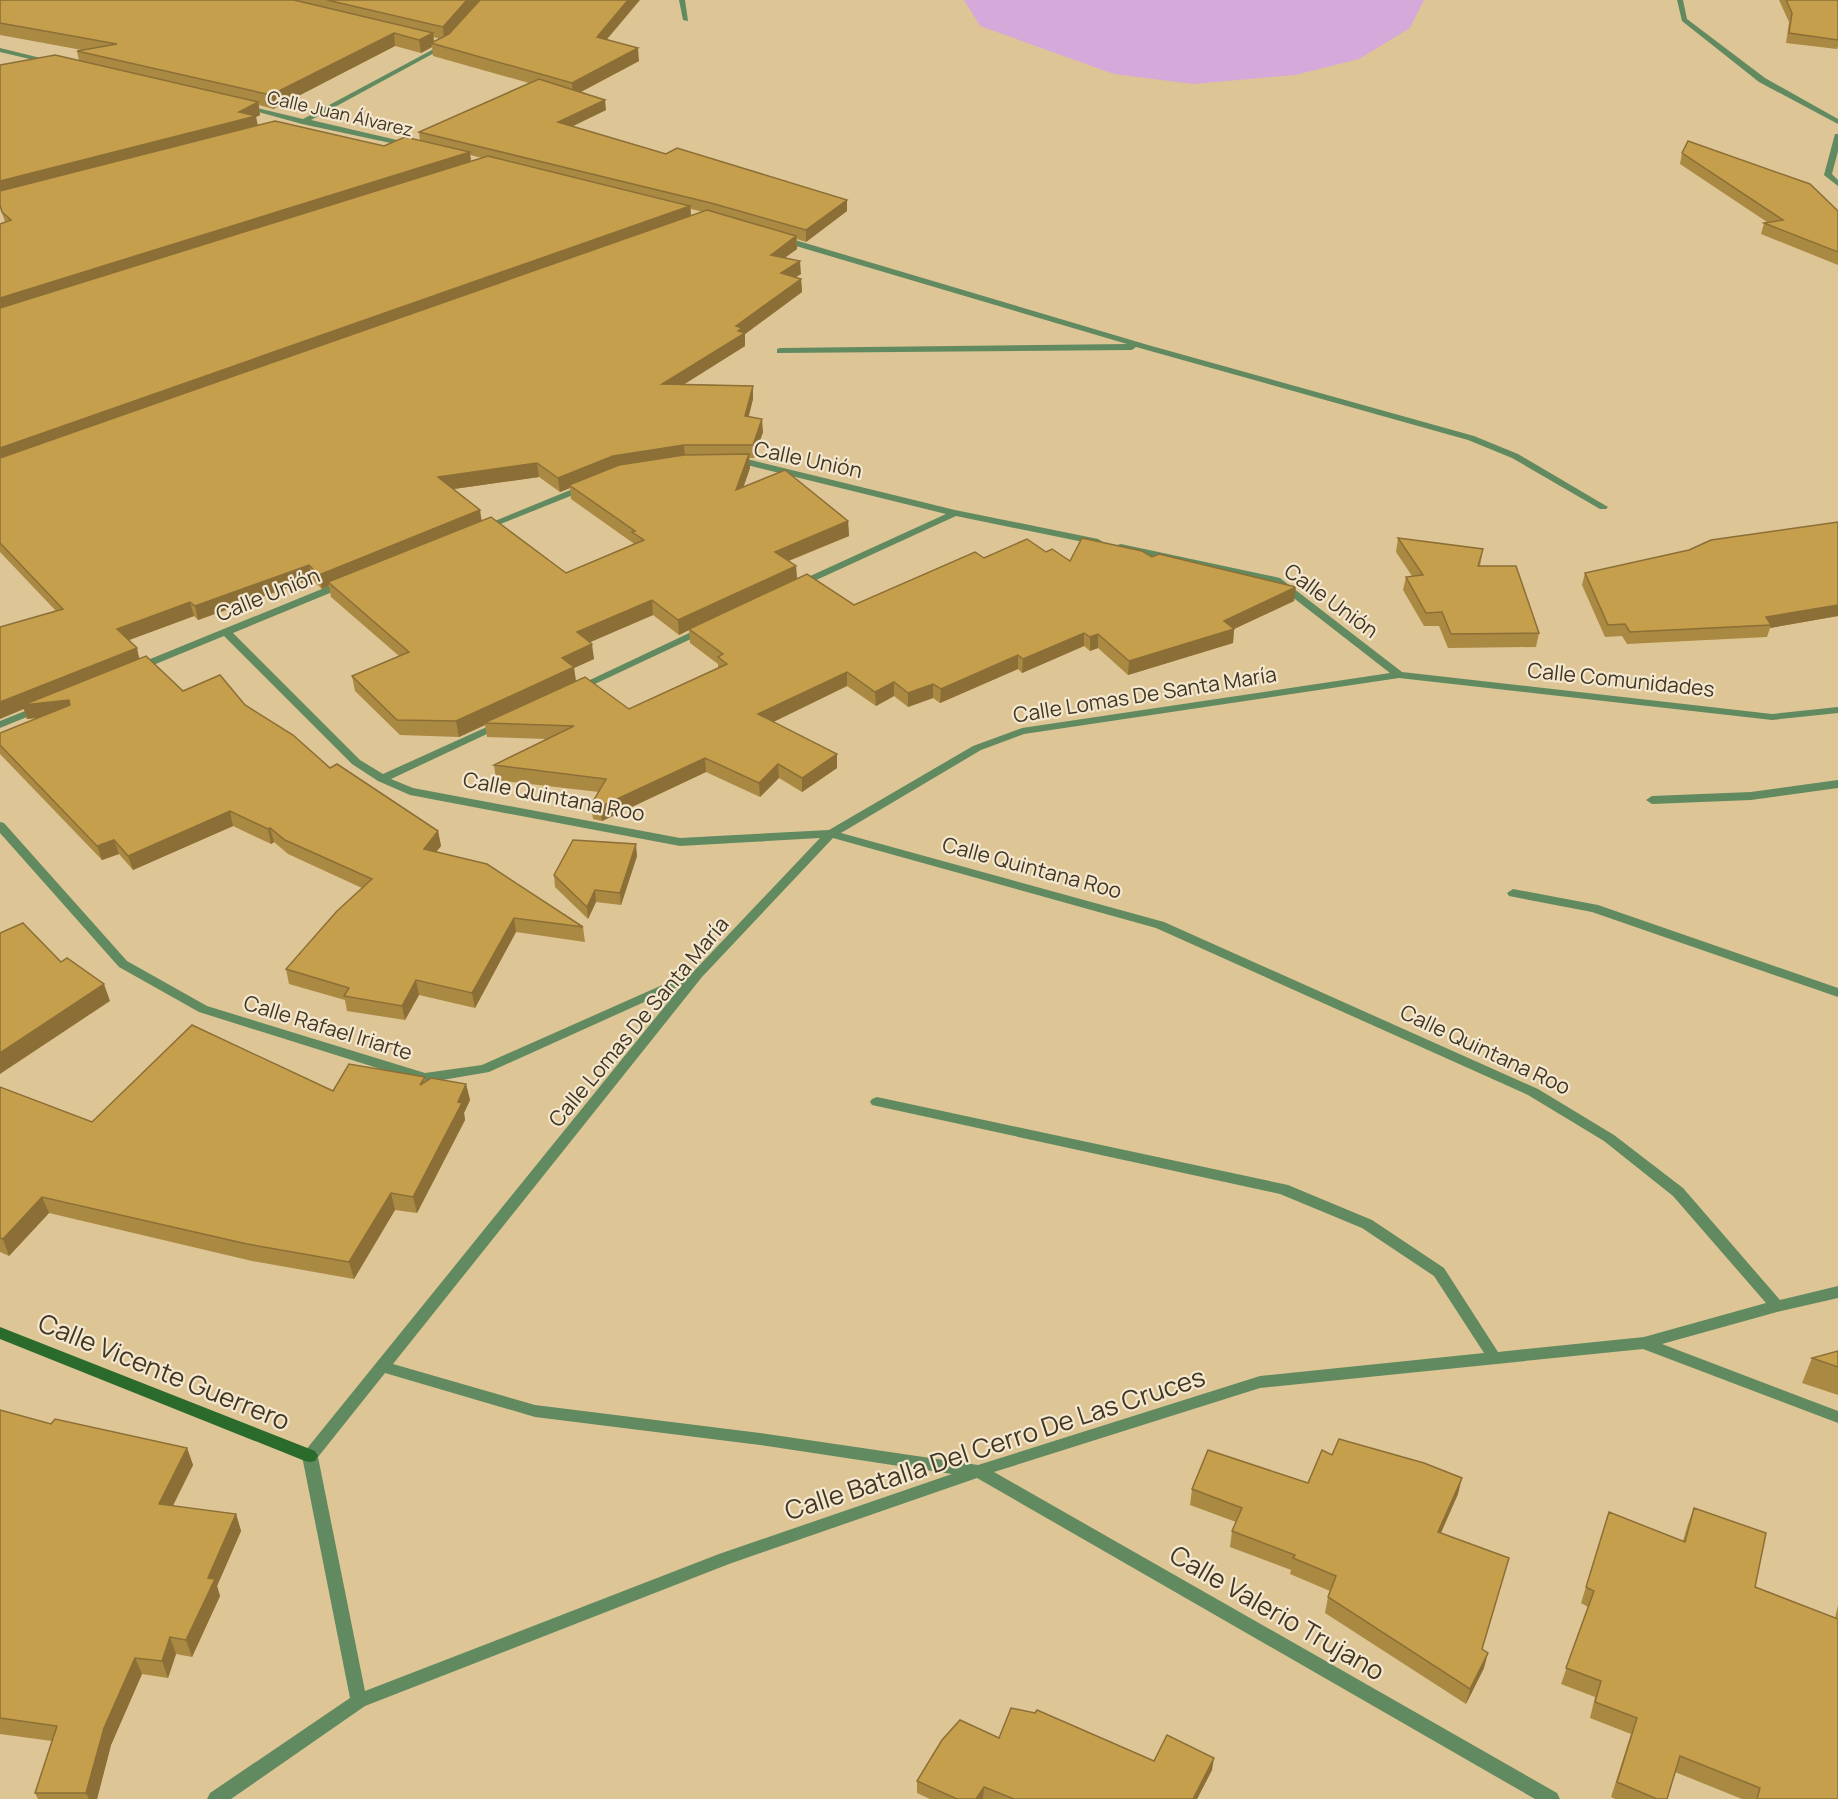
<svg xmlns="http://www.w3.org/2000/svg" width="1838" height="1799" font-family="Manrope,sans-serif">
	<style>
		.green { fill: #d5a9d9 }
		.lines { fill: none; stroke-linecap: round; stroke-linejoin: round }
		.street { fill: #618a60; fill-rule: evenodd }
		.secondary { fill: #2a6a2b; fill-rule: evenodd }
		.wall { fill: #aa8942; fill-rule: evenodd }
		.shaded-wall { fill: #8b6f36 }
		.building { fill: #c69f4d; stroke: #8b6f36; stroke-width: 1.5 }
		.labels { text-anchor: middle; stroke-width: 4.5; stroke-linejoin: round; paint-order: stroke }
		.far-street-label { font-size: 18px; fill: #403622; stroke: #f4e7cf }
		.street-label { font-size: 21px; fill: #403622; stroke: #f4e7cf }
		.near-street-label { font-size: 26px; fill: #403622; stroke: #f4e7cf }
	</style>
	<rect width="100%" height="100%" fill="#dec595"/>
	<!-- green -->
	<polygon class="green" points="964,0 1424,0 1410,28 1359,59 1295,75 1193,84 1114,74 980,26"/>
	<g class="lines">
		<!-- street -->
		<g class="street">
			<polygon points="679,0 685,0 688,21 683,20"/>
			<polygon points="1677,0 1683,0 1687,19 1765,78 1838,119 1838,124 1759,82 1682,21"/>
			<polygon points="445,43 448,45 447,46 311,120 414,144 414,148 302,124 240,107 244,105 303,119"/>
			<polygon points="0,48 53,61 55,62 51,64 0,52"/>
			<polygon points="1835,134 1838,134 1838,151 1832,174 1838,180 1838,186 1824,175"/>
			<polygon points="779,237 785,237 1148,345 1474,436 1518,454 1608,507 1606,509 1600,509 1512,458 1468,440 1136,347 1132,350 777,353 777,349 780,348 1127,344 779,241"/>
			<polygon points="751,460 955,510 1098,539 1103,542 1098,545 956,516 801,587 797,586 797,582 946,514 751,466 734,466 729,463 734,460"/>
			<polygon points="585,484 588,485 588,489 488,529 482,529 480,527"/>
			<path d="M 1121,544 L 1280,578 L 1402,672 L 1772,714 L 1838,707 L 1838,713 L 1772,720 L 1399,678 L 1024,734 L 981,750 L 841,833 L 1164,922 L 1538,1089 L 1614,1135 L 1683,1188 L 1780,1300 L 1838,1286 L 1838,1298 L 1777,1312 L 1662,1344 L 1838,1411 L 1838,1423 L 1643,1349 L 1260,1388 L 994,1472 L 1557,1793 L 1560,1799 L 1535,1799 L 977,1478 L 729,1564 L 365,1706 L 231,1799 L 207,1799 L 210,1793 L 350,1698 L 302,1456 L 305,1451 L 682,985 L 489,1072 L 425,1083 L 199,1012 L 119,967 L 0,833 L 0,822 L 4,823 L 127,961 L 207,1006 L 425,1073 L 482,1065 L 694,971 L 820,838 L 680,846 L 410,795 L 378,781 L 352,764 L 224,636 L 141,670 L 133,670 L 132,668 L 133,666 L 339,582 L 347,582 L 347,586 L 233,633 L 360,760 L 383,774 L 500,721 L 504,722 L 505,724 L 504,726 L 391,779 L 413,788 L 680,838 L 829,830 L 973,746 L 1022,728 L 1390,673 L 1273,582 L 1117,549 L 1117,545 ZM 833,838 L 1156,928 L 1528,1095 L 1604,1141 L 1673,1196 L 1766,1303 L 1644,1337 L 1498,1352 L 1444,1268 L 1372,1220 L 1288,1185 L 877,1097 L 872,1099 L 870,1102 L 872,1105 L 1280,1194 L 1362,1228 L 1434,1276 L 1484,1353 L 1260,1376 L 978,1465 L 760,1433 L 535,1405 L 393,1364 L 702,977 ZM 385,1373 L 535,1417 L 760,1445 L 952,1474 L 719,1554 L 365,1691 L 318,1457 Z"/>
			<polygon points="704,626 709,629 708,631 582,690 574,690 573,688"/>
			<polygon points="40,705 45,708 44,710 0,728 0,721"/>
			<polygon points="1838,780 1838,788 1751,800 1652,804 1646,800 1652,796 1751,792"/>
			<polygon points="1513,889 1598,905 1838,988 1838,997 1592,912 1509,896 1507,893"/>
		</g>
		<!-- secondary -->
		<polygon class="secondary" points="0,1327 315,1451 318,1456 315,1461 310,1462 305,1461 0,1339"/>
	</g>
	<!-- wall -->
	<g class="wall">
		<path d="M 0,0 L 480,0 L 606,40 L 639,61 L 581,92 L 606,110 L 572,126 L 847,211 L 806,242 L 797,239 L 797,249 L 784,258 L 801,274 L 795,277 L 801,279 L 802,292 L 745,334 L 745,346 L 684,384 L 753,386 L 753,399 L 749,416 L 763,432 L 754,458 L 749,458 L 750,468 L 743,488 L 848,521 L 849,536 L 789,561 L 796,566 L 797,579 L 854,605 L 984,558 L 1046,552 L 1070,561 L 1152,557 L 1294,601 L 1234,629 L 1233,643 L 1128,675 L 1098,648 L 1090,651 L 1084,646 L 1022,673 L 1018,669 L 940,703 L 933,698 L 908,707 L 894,696 L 876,706 L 847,686 L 773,722 L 837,754 L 837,768 L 802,792 L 779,778 L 760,797 L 706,772 L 602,821 L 593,819 L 591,805 L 599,792 L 496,780 L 494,765 L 547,739 L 487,737 L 485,725 L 459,737 L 400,735 L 355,691 L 352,676 L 399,656 L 331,597 L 329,586 L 322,589 L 312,579 L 198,620 L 194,616 L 129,640 L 140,659 L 183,691 L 245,705 L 330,768 L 438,831 L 441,846 L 436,851 L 583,927 L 585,942 L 516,932 L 475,1008 L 419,995 L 405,1020 L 347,1011 L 345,1000 L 289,984 L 286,969 L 362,888 L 288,854 L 274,842 L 271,844 L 233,826 L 133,870 L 119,854 L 102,860 L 0,754 L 0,733 L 37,718 L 27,719 L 24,709 L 56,611 L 0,552 L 0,224 L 5,222 L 0,207 L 79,61 L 77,51 L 82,50 L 0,35 ZM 434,37 L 440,39 L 434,42 ZM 395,46 L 421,53 L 432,47 L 433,56 L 529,83 L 419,132 L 420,141 L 384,146 L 258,125 L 256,117 L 260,115 L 259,105 L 273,109 ZM 470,155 L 482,158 L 471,161 ZM 691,209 L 703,212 L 691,216 ZM 539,477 L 560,492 L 570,488 L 571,499 L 633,543 L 634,544 L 566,573 L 482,520 L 453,489 ZM 653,615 L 679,635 L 689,630 L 690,643 L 718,664 L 718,668 L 629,709 L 576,681 L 574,668 L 594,659 L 590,642 Z"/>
		<polygon points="1779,0 1838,0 1838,46 1837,49 1786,43 1789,22"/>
		<polygon points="1682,153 1838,211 1838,265 1761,234 1764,223 1767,222 1680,164"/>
		<polygon points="1838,522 1838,616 1770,628 1767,637 1627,644 1622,636 1605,637 1582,585 1585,573"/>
		<polygon points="1398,538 1483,549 1480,566 1539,633 1536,647 1448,648 1439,626 1424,626 1403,590 1406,577 1412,576 1396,552"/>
		<polygon points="637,856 621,905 596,902 588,919 555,887 554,875"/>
		<polygon points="425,1077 426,1082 466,1084 470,1100 464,1113 465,1120 417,1213 395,1210 354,1279 252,1261 49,1213 9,1256 0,1252 0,1087 92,1122 333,1091"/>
		<polygon points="1838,1351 1838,1395 1802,1383 1812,1358"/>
		<polygon points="0,1410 51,1424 187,1448 193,1465 173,1506 236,1514 241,1531 217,1586 220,1596 192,1657 176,1654 168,1678 142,1674 111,1745 97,1799 38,1799 35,1793 52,1741 0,1734"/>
		<polygon points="1332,1455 1458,1494 1441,1533 1482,1649 1484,1668 1466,1704 1325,1613 1328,1597 1330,1591 1290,1574 1291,1570 1230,1547 1232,1531 1236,1522 1190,1505 1192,1489 1308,1483"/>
		<polygon points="1694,1508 1755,1587 1835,1618 1838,1605 1838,1799 1742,1799 1675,1772 1667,1799 1615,1799 1611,1797 1631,1734 1590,1718 1595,1697 1561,1684 1588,1607 1581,1603 1604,1528 1683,1541 1688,1524"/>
		<polygon points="999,1738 1154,1761 1212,1770 1197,1799 930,1799 917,1793 917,1781"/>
	</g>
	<!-- shaded-wall -->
	<g class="shaded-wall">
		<polygon points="467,0 480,0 444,40 443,27"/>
		<polygon points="628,0 640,0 598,50 597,37"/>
		<polygon points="394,33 395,46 273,109 271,95"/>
		<polygon points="433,33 434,44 431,43 432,47 421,53 419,40"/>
		<polygon points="638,48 639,61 573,96 572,83"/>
		<polygon points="605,100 606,110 559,133 558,122"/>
		<polygon points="258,102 260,115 256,117 258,129 0,196 0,181 239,112"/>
		<polygon points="470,152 471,164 0,312 0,298"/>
		<polygon points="847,200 847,211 806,242 806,230"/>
		<polygon points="690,206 691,218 0,463 0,448"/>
		<polygon points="796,236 797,249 771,268 771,255"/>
		<polygon points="800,261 801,274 782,286 781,273"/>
		<polygon points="801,279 802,292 745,334 745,346 664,397 662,384 736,326"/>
		<polygon points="753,386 753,399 745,429 745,416"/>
		<polygon points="762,419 763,432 754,458 753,445"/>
		<polygon points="684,445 685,459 569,485 570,488 560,492 558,478 613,456"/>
		<polygon points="749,454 750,468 737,505 736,490"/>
		<polygon points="537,463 539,477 440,491 438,477"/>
		<polygon points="480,510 482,523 328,582 329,586 322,589 319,575"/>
		<polygon points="848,521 849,536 775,566 775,552"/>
		<polygon points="309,565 312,579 198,620 195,606"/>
		<polygon points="796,566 797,580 689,629 689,630 679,635 678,620"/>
		<polygon points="1296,587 1294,601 1234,629 1233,643 1128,675 1129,661 1224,621"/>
		<polygon points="652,600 653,615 579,647 577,632"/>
		<polygon points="190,602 194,616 121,643 117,629"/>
		<polygon points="1838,605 1838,616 1770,628 1771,625 1766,617"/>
		<polygon points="1084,633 1084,646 1022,673 1023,659"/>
		<polygon points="1098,634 1098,648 1090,651 1090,637"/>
		<polygon points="592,644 594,659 574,668 576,682 484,723 485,725 459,737 456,721 562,658"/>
		<polygon points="137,648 140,662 69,700 73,714 27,719 24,709 0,719 0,702"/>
		<polygon points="1018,655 1018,669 940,703 941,689"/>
		<polygon points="847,672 847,686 759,729 758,714"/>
		<polygon points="894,682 894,696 876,706 875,692"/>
		<polygon points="933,684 933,698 908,707 908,693"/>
		<polygon points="837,754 837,768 802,792 802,778"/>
		<polygon points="705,758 706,772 602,821 600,807"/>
		<polygon points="778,764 779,778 760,797 759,783"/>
		<polygon points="230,811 233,826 133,870 128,856"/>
		<polygon points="270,828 274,842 271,844 268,829"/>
		<polygon points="438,831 441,846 427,863 424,849"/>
		<polygon points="114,840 119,854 102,860 97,846"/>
		<polygon points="636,844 637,856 621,905 620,893"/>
		<polygon points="595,890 596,902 588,919 587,907"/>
		<polygon points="514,918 516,932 475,1008 472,993"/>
		<polygon points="416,980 419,995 405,1020 402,1006"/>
		<polygon points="104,984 110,1001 0,1074 0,1053"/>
		<polygon points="466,1084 470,1100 464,1113 465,1120 417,1213 413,1197"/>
		<polygon points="391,1193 395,1210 354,1279 349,1262"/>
		<polygon points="42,1197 49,1213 9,1256 3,1239"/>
		<polygon points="187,1448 193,1465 165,1521 159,1504"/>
		<polygon points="1462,1478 1458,1494 1434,1548 1438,1532"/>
		<polygon points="236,1514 241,1531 217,1586 220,1596 192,1657 186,1640 208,1578"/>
		<polygon points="170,1637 176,1654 168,1678 162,1661"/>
		<polygon points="1488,1653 1484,1668 1466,1704 1470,1689"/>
		<polygon points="135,1658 142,1674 111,1745 97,1799 89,1799 86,1793 104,1728"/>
		<polygon points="1214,1758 1212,1770 1197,1799 1193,1799"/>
		<polygon points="984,1787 983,1799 976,1799"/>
	</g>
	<!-- building -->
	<g class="building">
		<polygon points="0,0 294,0 433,33 419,40 394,33 271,95 77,51 117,44 0,23"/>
		<polygon points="327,0 467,0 443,27"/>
		<polygon points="480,0 628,0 597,37 638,48 572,83 431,43 449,34"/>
		<polygon points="1786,0 1838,0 1838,40 1789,33 1792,13"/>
		<polygon points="55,55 258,102 239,112 256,116 0,181 0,65"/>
		<polygon points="539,79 605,100 558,122 666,154 677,148 847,200 806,230 711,203 419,132"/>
		<polygon points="275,121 384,146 405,137 470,152 0,298 0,224 11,220 2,212 0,205 0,191"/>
		<polygon points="1688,141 1810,184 1838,211 1838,252 1764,223 1783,220 1682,153"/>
		<polygon points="488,156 690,206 0,448 0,308"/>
		<polygon points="707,210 796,236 771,255 800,261 781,273 801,279 736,326 742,328 738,331 745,333 662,384 753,386 745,416 762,419 753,445 684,445 613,456 558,478 537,463 438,477 480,510 319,575 309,565 195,606 190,602 117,629 137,648 0,702 0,627 63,609 0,543 0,458"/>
		<polygon points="749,454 736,490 785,470 848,521 775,552 796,566 678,620 652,600 577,632 592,644 562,658 574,667 456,721 397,720 352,676 409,652 328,582 491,517 566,573 644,540 632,532 635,531 569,485 619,465 684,455"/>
		<polygon points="1838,522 1838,605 1766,617 1771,625 1630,632 1625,624 1608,625 1585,573 1689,550 1711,540"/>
		<polygon points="1082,538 1142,551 1152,557 1159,554 1296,587 1224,621 1234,629 1129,661 1098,634 1090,637 1084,633 1023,659 1018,655 941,689 933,684 908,693 894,682 875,692 847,672 758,714 837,754 802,778 778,764 759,783 705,758 600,807 591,805 606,779 494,765 574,726 484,723 585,677 629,709 727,664 718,657 723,654 689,629 807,574 854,605 975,552 984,558 1027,539 1046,552 1052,549 1070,561"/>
		<polygon points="1398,538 1483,549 1478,566 1516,566 1539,633 1451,634 1442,612 1426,613 1406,577 1423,575"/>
		<polygon points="146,656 183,691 220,675 245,705 293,735 330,768 337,764 438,831 424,849 487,864 583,927 514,918 472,993 416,980 402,1006 344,996 349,988 286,969 337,911 372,879 285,840 270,828 268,829 230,811 128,856 114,840 97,846 0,745 0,733 70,705 69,700 23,705"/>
		<polygon points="573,840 636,844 620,893 595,890 587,907 554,875"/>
		<polygon points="23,923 61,962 67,958 104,984 0,1053 0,933"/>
		<polygon points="192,1025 333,1091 349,1064 425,1077 420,1085 431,1078 466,1084 458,1102 462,1103 413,1197 391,1193 349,1262 247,1244 42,1197 3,1239 0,1238 0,1087 92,1122"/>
		<polygon points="1838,1351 1838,1367 1812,1358"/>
		<polygon points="0,1410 51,1424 55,1419 187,1448 159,1504 236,1514 208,1578 215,1579 186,1640 170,1637 162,1661 135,1658 104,1728 86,1793 35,1793 57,1726 0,1718"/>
		<polygon points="1339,1439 1424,1463 1462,1478 1438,1532 1509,1558 1482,1649 1488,1653 1470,1689 1328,1597 1336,1576 1293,1558 1295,1555 1232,1531 1242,1508 1192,1489 1208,1450 1308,1483 1322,1450 1332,1455"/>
		<polygon points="1694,1508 1766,1533 1755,1587 1838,1619 1838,1799 1757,1799 1760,1788 1680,1756 1667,1799 1657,1799 1617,1782 1637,1718 1595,1702 1601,1681 1566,1668 1594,1591 1586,1587 1609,1512 1685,1542"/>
		<polygon points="1011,1708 1035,1713 1037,1710 1154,1761 1167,1735 1214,1758 1193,1799 1014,1799 984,1787 976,1799 957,1799 917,1781 942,1740 960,1720 999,1738"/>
	</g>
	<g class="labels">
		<!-- far-street labels -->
		<g class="far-street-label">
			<text transform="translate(340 114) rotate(13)" y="6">Calle Juan Álvarez</text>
		</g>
		<!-- street labels -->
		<g class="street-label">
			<text transform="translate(808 460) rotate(12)" y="7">Calle Unión</text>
			<text transform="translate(268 595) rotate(-22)" y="7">Calle Unión</text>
			<text transform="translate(1331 601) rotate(36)" y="7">Calle Unión</text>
			<text transform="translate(1621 680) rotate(6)" y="7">Calle Comunidades</text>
			<text transform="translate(1145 695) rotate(-9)" y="7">Calle Lomas De Santa María</text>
			<text transform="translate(554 797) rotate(11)" y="7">Calle Quintana Roo</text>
			<text transform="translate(1032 868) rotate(15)" y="7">Calle Quintana Roo</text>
			<text transform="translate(639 1022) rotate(-50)" y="7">Calle Lomas De Santa María</text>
			<text transform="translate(328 1028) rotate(17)" y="7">Calle Rafael Iriarte</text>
			<text transform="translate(1485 1050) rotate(25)" y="7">Calle Quintana Roo</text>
		</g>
		<!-- near-street labels -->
		<g class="near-street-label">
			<text transform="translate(164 1372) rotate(22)" y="9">Calle Vicente Guerrero</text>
			<text transform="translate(995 1444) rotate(-18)" y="9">Calle Batalla Del Cerro De Las Cruces</text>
			<text transform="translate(1277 1613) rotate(30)" y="9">Calle Valerio Trujano</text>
		</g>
	</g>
</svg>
